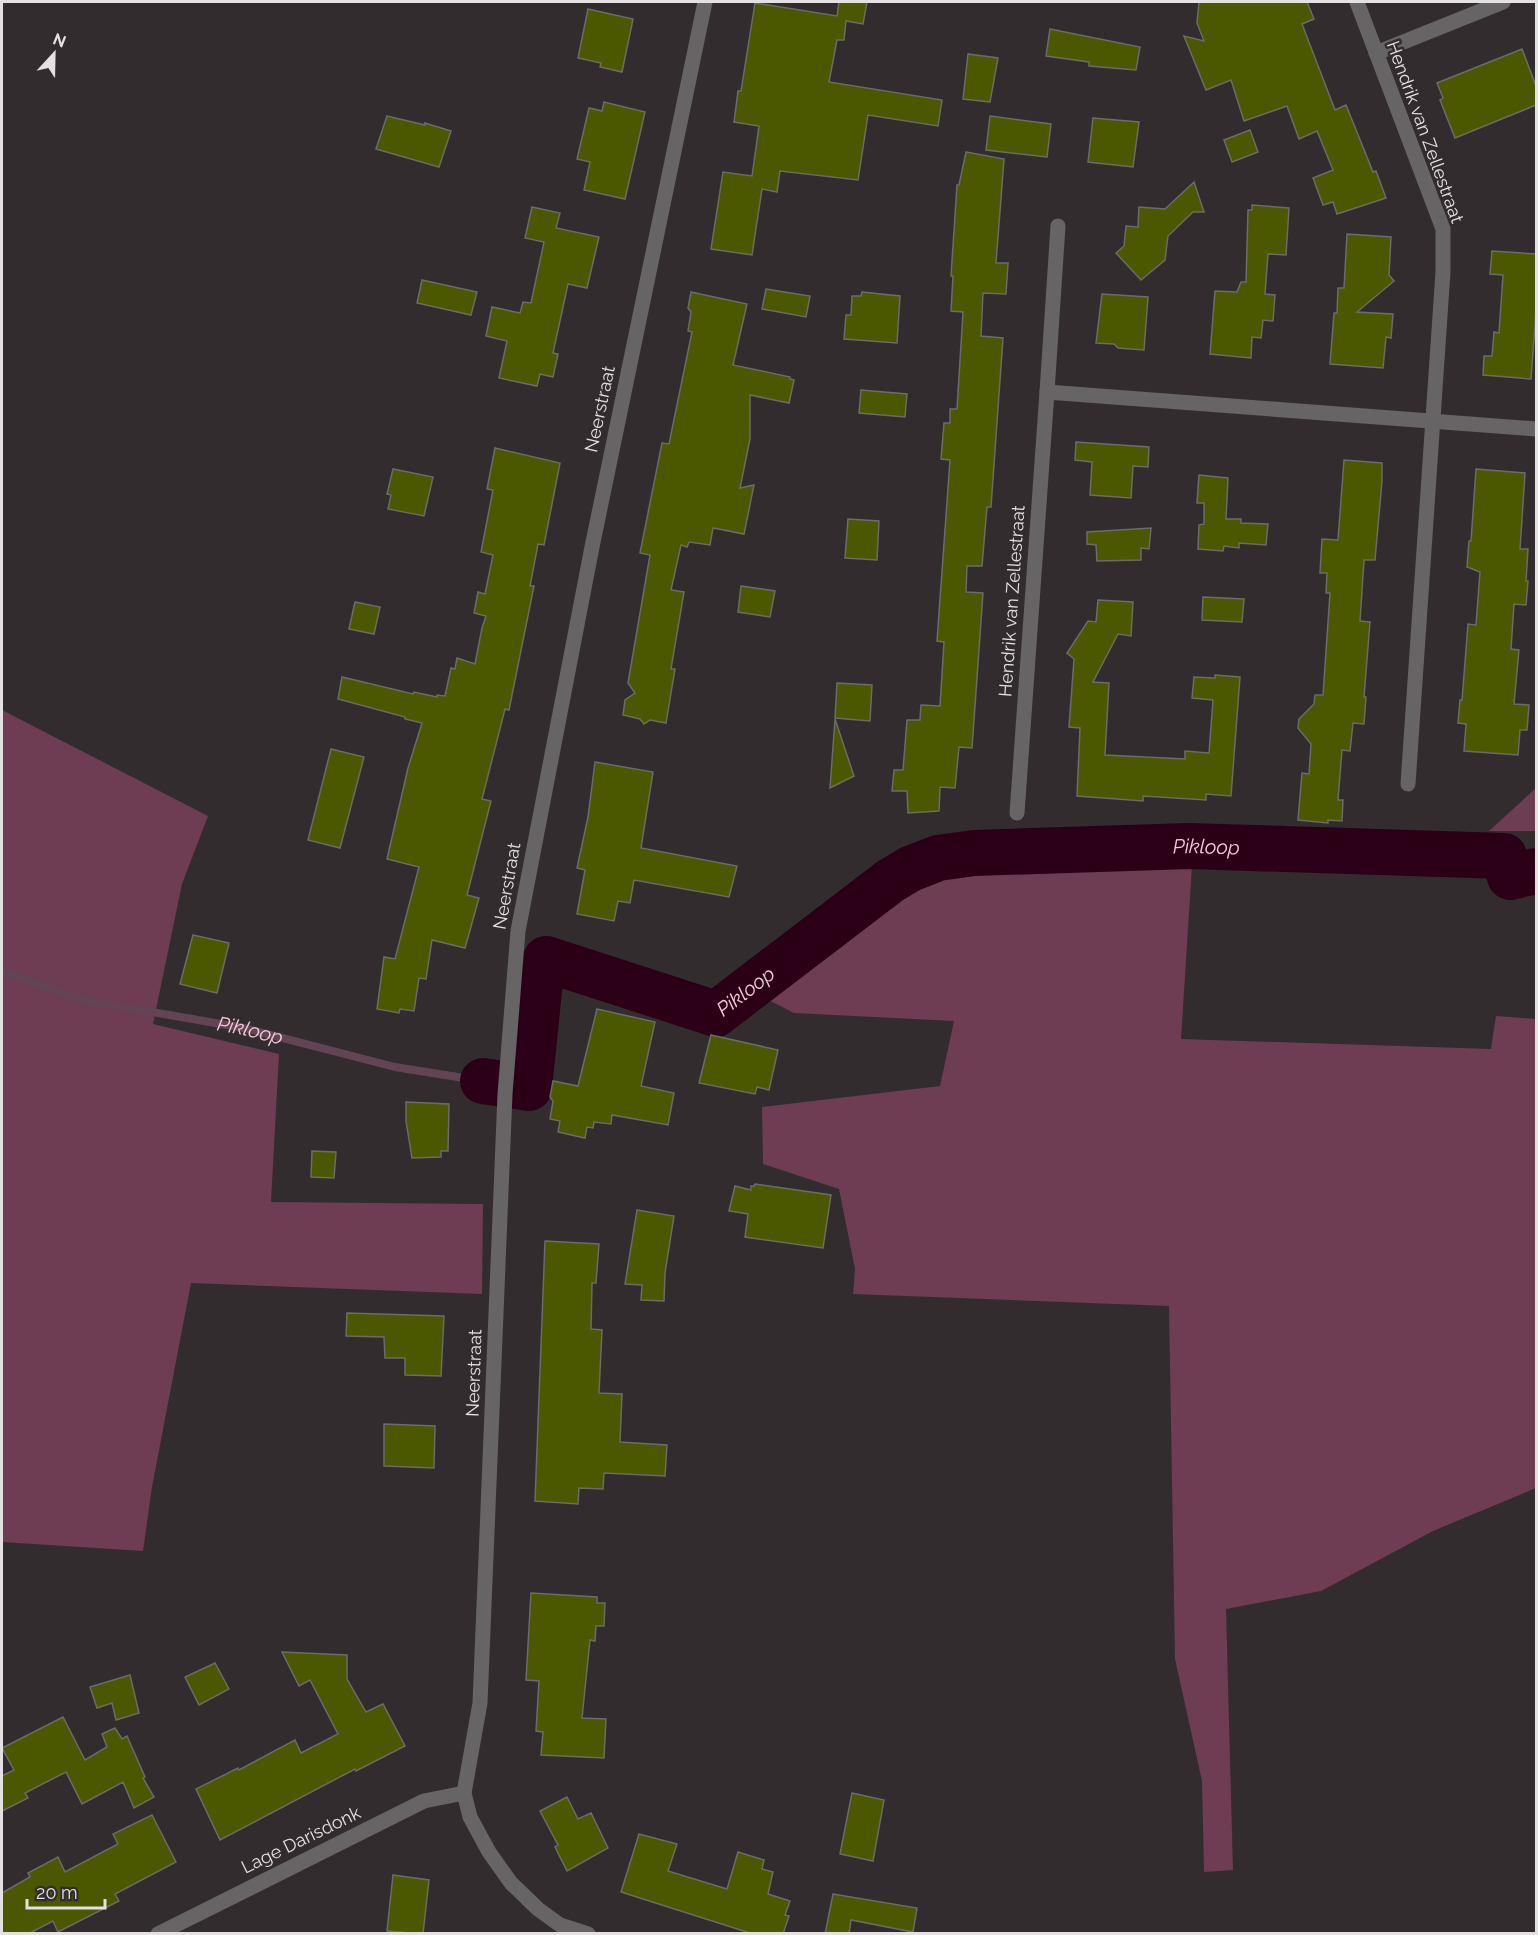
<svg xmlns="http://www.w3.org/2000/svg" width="1538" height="1935" font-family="Raleway,sans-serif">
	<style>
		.green { fill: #6e3c53 }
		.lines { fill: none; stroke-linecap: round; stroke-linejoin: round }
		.stream { stroke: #634454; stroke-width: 8 }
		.river { stroke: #2b0017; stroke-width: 46 }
		.building { fill: #4b5800; stroke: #6a6c66; stroke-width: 1.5 }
		.minor { stroke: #676466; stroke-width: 15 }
		.labels { text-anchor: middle; stroke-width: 5; stroke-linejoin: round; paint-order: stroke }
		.street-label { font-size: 18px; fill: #e5e1e2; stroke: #322c2e }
		.water-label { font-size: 20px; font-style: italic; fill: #f5cbdc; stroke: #322c2e }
	</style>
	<rect width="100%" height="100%" fill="#322c2e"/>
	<!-- green -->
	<g class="green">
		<polygon points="2,710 208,816 182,884 153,1024 279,1054 271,1202 483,1204 482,1294 191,1283 152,1487 143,1551 2,1542"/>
		<polygon points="1536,788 1536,831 1489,831"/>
		<polygon points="1193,850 1181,1039 1491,1049 1496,1016 1536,1019 1536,1488 1433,1531 1321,1591 1226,1609 1233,1870 1204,1872 1202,1781 1175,1659 1169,1306 853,1294 855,1269 839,1189 763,1164 762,1107 940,1086 954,1021 794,1013 733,982 890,881 910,869 938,858 974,853"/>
	</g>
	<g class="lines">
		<!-- stream -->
		<path class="stream" id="s1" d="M 2,971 L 83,1000 L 244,1028 L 395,1067 L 483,1081"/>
		<!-- river -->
		<path class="river" id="s2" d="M 483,1081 L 529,1088 L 541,971 L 546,959 L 716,1014 L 890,881 L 910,869 L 938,858 L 974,853 L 1189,846 L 1504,856 L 1510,877 L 1536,871"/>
	</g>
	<!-- building -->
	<g class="building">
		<polygon points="839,2 867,2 863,24 846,21 844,40 837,40 829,82 942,100 938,126 868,115 858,180 780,171 777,192 762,189 752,255 711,249 723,172 752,176 759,126 734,122 738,91 741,91 755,3 837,16"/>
		<polygon points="1199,2 1307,2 1314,19 1302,24 1335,110 1346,105 1373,172 1376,171 1386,198 1337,214 1333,202 1323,205 1313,178 1333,170 1317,131 1299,139 1287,106 1244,121 1231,80 1206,90 1184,36 1204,41 1197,23"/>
		<polygon points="588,9 633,19 622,72 600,67 601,63 578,58"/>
		<polygon points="1050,29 1140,47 1136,70 1089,66 1089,62 1046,56"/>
		<polygon points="1522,49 1536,86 1536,105 1455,138 1440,100 1443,98 1437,83"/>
		<polygon points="968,54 998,58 990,102 963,99"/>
		<polygon points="604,102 645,112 625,199 584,190 590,162 577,159 589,108 602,111"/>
		<polygon points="387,116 425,125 425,123 451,131 439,167 376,149"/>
		<polygon points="990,116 1051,124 1047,157 986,150"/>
		<polygon points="1093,118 1139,122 1133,167 1088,162"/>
		<polygon points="1250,130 1258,152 1232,162 1224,140"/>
		<polygon points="966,152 1004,159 996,263 1008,263 1006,294 983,293 981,336 1003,338 991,507 987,507 982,566 967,566 966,592 983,593 972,748 959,747 955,788 940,787 939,811 908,813 907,791 892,791 894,770 903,770 907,720 920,720 921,705 940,706 944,642 937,641 950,460 941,459 944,423 950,423 950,409 957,409 963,312 951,311 953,276 951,276 957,185 959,185"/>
		<polygon points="1194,182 1204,212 1193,212 1168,236 1165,260 1141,280 1116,253 1124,246 1126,226 1138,227 1139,207 1165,209"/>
		<polygon points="1252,205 1289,208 1286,255 1268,254 1265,294 1275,295 1273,321 1263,320 1261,338 1252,337 1251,358 1210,354 1215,291 1237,292 1241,282 1246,282 1248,210 1252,210"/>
		<polygon points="532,207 560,213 556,228 599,237 587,288 568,284 553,353 558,354 553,377 540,374 537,386 499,378 507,341 486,336 492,307 520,313 523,302 531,303 544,242 525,238"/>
		<polygon points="1347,234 1391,237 1389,275 1394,281 1357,312 1393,314 1391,338 1386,337 1383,368 1330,364 1334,313 1337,313 1338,288 1344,288"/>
		<polygon points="1492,251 1536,254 1536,311 1531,379 1483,375 1484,356 1492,356 1494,332 1499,333 1503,275 1490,274"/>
		<polygon points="422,280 477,292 471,315 417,303"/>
		<polygon points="766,289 810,296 806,317 762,309"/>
		<polygon points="691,292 747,304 733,365 790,377 790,379 794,380 789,403 750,395 750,439 740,488 754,485 744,534 713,528 710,545 689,542 687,547 681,545 671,590 684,592 671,669 675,669 666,723 650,720 644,724 640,719 623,715 625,700 635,693 628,683 650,555 640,553 662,443 669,444 692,332 688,331 691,312 688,308"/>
		<polygon points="862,292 900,296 897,343 844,339 846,315 851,315 852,296 861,296"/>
		<polygon points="1102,294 1148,297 1144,350 1118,348 1114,344 1096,343"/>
		<polygon points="861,390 907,394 905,417 859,413"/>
		<polygon points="1076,442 1149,447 1148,467 1133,466 1131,498 1090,495 1092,462 1075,460"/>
		<polygon points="495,448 560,463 544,545 538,544 530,586 534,586 509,710 505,709 482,799 491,801 467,895 479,898 465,948 432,940 426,979 419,978 414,1011 400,1009 399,1013 377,1009 384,957 395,959 419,867 387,859 408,768 422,723 405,719 405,717 338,699 342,677 413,694 414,692 437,697 437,695 445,696 451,668 455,669 457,658 475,664 482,628 486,616 474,613 478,592 485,594 493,555 481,552 493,490 487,489"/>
		<polygon points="1344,460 1382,463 1382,481 1375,560 1364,560 1360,621 1370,622 1364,697 1366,697 1364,724 1353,723 1350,751 1342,750 1338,800 1343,800 1342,821 1328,820 1328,823 1298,820 1302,773 1309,774 1311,744 1298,728 1299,719 1314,704 1315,695 1323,695 1330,593 1326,593 1327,573 1320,573 1322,539 1338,540"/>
		<polygon points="393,469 433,477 424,516 388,509 391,495 387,494"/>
		<polygon points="1476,469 1525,473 1520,549 1528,549 1526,581 1528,581 1526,605 1514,604 1511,649 1519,650 1514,704 1529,705 1527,730 1520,730 1518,755 1464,751 1466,724 1458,723 1460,700 1462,700 1468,624 1476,625 1480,572 1467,567 1469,541 1471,541"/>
		<polygon points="1199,475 1228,478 1226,519 1241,519 1241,523 1268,524 1266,545 1239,543 1239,548 1224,546 1223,551 1198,549 1199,525 1204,524 1204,503 1197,503"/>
		<polygon points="848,519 879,521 877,560 845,558"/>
		<polygon points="1151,528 1149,549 1141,548 1141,560 1097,561 1096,545 1087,544 1087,532"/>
		<polygon points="741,586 775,591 770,617 738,612"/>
		<polygon points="1203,597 1244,599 1242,622 1202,620"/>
		<polygon points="1098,600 1133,602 1131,636 1118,634 1093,682 1109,683 1105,755 1185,759 1185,751 1209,753 1213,700 1192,698 1194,677 1215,678 1215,675 1240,677 1231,796 1206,794 1206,800 1143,796 1143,801 1077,796 1080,728 1069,727 1074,659 1067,653 1088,621 1096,622"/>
		<polygon points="355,602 380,607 374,634 349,629"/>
		<polygon points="837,683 872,685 870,721 835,718"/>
		<polygon points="835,719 854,776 830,788"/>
		<polygon points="331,749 364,757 340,848 308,840"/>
		<polygon points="595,762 653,772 641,848 737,866 729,897 634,880 630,903 618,901 614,921 577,914 585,870 577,868 588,817"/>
		<polygon points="193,935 229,943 217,993 180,984"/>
		<polygon points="597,1009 655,1022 641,1086 674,1093 668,1125 612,1115 611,1124 594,1122 593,1128 587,1127 585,1138 558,1132 560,1121 550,1119 553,1101 550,1097 553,1081 578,1086"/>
		<polygon points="711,1035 778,1050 769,1090 757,1087 755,1094 699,1083"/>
		<polygon points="406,1102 449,1104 448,1151 441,1151 441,1157 412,1158 406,1121"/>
		<polygon points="312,1151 336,1152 334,1178 311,1177"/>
		<polygon points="755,1184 831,1195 823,1248 745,1237 748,1214 729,1211 735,1186 751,1190 751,1186 754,1186"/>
		<polygon points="637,1210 674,1216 665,1273 664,1301 641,1300 642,1285 625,1284"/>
		<polygon points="545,1241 599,1244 596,1283 592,1283 591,1329 602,1330 599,1393 622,1394 620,1442 667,1445 665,1476 604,1473 603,1489 579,1488 578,1504 535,1501"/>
		<polygon points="347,1313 444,1316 441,1376 405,1375 405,1358 385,1358 384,1337 346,1336"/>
		<polygon points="384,1424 435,1426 434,1468 384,1466"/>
		<polygon points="531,1593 597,1597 597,1603 605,1603 604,1626 596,1626 595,1641 590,1640 582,1718 606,1719 604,1758 541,1755 543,1732 536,1731 539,1681 526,1680"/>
		<polygon points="282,1652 347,1655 347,1679 366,1712 383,1704 405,1746 356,1771 355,1769 220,1840 196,1789 238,1768 239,1770 295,1740 301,1753 338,1734 310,1680 299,1686"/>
		<polygon points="215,1663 229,1689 199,1705 185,1677"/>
		<polygon points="130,1675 139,1713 116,1720 112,1703 97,1708 90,1687"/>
		<polygon points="63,1717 85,1760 107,1747 102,1734 115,1728 122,1739 127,1736 145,1777 143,1778 154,1797 134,1808 123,1782 82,1804 66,1772 25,1793 28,1798 2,1811 2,1776 14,1770 2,1748"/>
		<polygon points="852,1793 884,1800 873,1861 840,1854"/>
		<polygon points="567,1797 578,1819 591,1813 608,1848 567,1871 555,1847 558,1845 540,1811"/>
		<polygon points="152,1815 176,1862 115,1894 119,1901 58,1932 53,1921 28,1934 2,1934 2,1893 30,1877 28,1873 58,1857 65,1872 118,1844 113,1834"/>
		<polygon points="639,1834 677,1844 668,1871 727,1889 738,1852 764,1860 762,1869 773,1872 768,1894 790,1901 785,1915 789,1916 783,1934 753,1934 621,1892"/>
		<polygon points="393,1875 429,1880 423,1934 387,1931"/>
		<polygon points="833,1894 917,1908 913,1932 851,1920 849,1934 825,1934"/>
	</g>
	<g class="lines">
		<!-- minor -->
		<g class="minor">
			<polyline points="1357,2 1443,229 1443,272 1408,784"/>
			<polyline points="1376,53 1503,2"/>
			<polyline points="1047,392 1058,226"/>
			<polyline points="1017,813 1047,392 1536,429"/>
			<polyline points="158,1934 424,1801 464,1793"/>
			<polyline points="588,1934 560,1925 538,1909 511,1883 489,1852 470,1817 464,1793 480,1703 505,1094 518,931 592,547 705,2"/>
		</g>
	</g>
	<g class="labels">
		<!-- street labels -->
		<g class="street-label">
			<text transform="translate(1425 132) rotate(70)" y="6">Hendrik van Zellestraat</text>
			<text transform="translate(600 409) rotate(-78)" y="6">Neerstraat</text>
			<text transform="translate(1012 601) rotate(-86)" y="6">Hendrik van Zellestraat</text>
			<text transform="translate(507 886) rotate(-80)" y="6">Neerstraat</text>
			<text transform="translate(474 1373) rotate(-88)" y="6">Neerstraat</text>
			<text transform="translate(301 1840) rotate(-26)" y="6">Lage Darisdonk</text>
		</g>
		<!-- water labels -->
		<g class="water-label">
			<text dy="7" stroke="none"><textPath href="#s2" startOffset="897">Pikloop</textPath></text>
			<text dy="7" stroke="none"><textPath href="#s2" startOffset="393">Pikloop</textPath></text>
			<text dy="7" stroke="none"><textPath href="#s1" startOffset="256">Pikloop</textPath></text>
		</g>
	</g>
	<!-- border -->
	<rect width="1538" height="1935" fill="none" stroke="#e5e1e2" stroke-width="6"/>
	<!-- north arrow -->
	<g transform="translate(54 54) rotate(22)" stroke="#322c2e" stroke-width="4.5" paint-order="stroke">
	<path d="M0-4.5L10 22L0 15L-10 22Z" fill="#e5e1e2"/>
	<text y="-9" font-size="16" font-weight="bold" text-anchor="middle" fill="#e5e1e2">N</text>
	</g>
	<!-- scale -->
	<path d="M27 1899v9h78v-9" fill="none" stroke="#e5e1e2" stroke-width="3"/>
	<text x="36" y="1899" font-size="18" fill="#e5e1e2" stroke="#322c2e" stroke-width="4.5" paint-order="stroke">20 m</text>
</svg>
